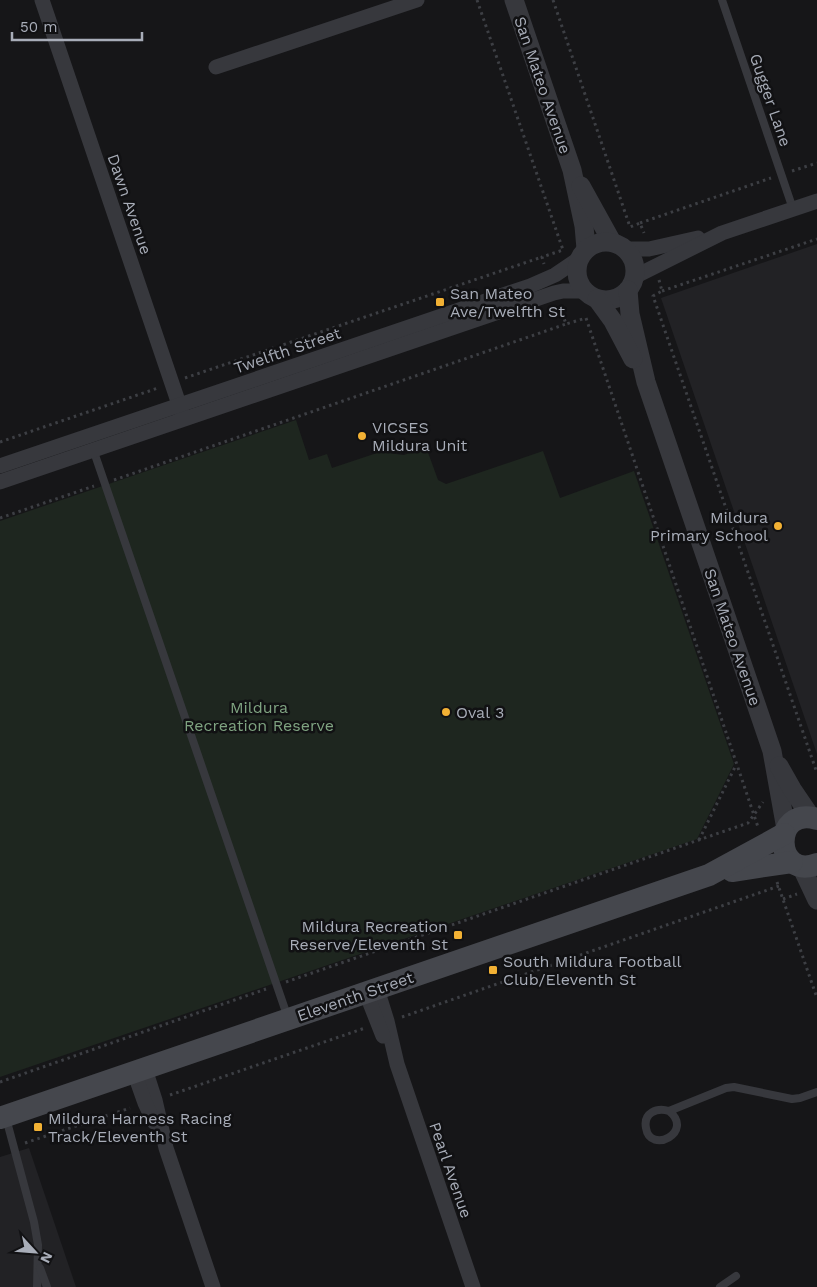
<svg xmlns="http://www.w3.org/2000/svg" width="817" height="1287" font-family="'Work Sans',sans-serif">
	<style>
		.built { fill: #222225 }
		.green { fill: #1e261f }
		.lines { fill: none; stroke-linecap: round; stroke-linejoin: round }
		.path { stroke: #3d3f44; stroke-width: 3; stroke-dasharray: 2.5 4; stroke-linecap: butt }
		.service { stroke: #37383d; stroke-width: 8 }
		.minor { stroke: #37383d; stroke-width: 15 }
		.tertiary { stroke: #37383d; stroke-width: 19 }
		.secondary { stroke: #45474d; stroke-width: 22 }
		.poi-dot { fill: #f2b134; stroke: #111113; stroke-width: 2 }
		.labels { text-anchor: middle; stroke-width: 5; stroke-linejoin: round; paint-order: stroke }
		.street-label { font-size: 16px; fill: #a8adb8; stroke: #111113 }
		.poi-label { font-size: 16px; fill: #a8adb8; stroke: #111113; text-anchor: start }
		.park-label { font-size: 16px; fill: #7fa381; stroke: #111113 }
	</style>
	<rect width="100%" height="100%" fill="#161618"/>
	<!-- built -->
	<g class="built">
		<polygon points="817,244 817,754 661,298"/>
		<polygon points="29,1148 76,1287 0,1287 0,1157"/>
	</g>
	<!-- green -->
	<polygon class="green" points="296,420 309,460 327,454 332,468 380,452 404,455 426,447 438,480 446,484 543,451 560,498 634,471 734,764 697,839 0,1077 0,521"/>
	<g class="lines">
		<!-- path -->
		<g class="path">
			<polyline points="477,0 563,250 542,257 544,264"/>
			<polyline points="553,0 630,227 640,223 644,233"/>
			<polyline points="792,171 817,163"/>
			<polyline points="640,223 771,178"/>
			<polyline points="659,280 662,291 653,296 817,773"/>
			<polyline points="662,291 817,239"/>
			<polyline points="560,307 566,324 586,318 758,827"/>
			<polyline points="185,378 542,257"/>
			<polyline points="0,442 158,388"/>
			<polyline points="114,480 566,324"/>
			<polyline points="0,518 94,486"/>
			<polyline points="699,840 736,765"/>
			<polyline points="777,882 817,998"/>
			<polyline points="783,899 797,894"/>
			<polyline points="286,982 748,823 763,802"/>
			<polyline points="402,1017 779,886"/>
			<polyline points="0,1082 266,989"/>
			<polyline points="170,1095 365,1028"/>
			<polyline points="25,1143 130,1108"/>
		</g>
		<!-- service -->
		<g class="service">
			<polyline points="722,0 793,209"/>
			<polyline points="93,449 288,1018"/>
			<path d="M 669,1111 C 695,1132 650,1155 646,1128 C 643,1113 657,1107 669,1111 L 726,1088 L 734,1087 L 792,1099 L 800,1098 L 817,1092"/>
			<polyline points="6,1118 34,1222 38,1245 37,1287"/>
			<polyline points="40,1268 47,1287"/>
			<polyline points="720,1287 736,1276"/>
		</g>
		<!-- minor -->
		<g class="minor">
			<polyline points="42,0 182,413"/>
			<polyline points="216,67 417,0"/>
			<polyline points="625,249 649,249 698,238"/>
			<polyline points="634,277 722,233 817,201"/>
			<polyline points="0,466 530,286 555,275 580,258"/>
			<polyline points="0,482 554,293 563,291 585,291"/>
			<polyline points="377,989 387,1021 397,1064 473,1287"/>
			<polyline points="366,993 383,1036"/>
			<polyline points="145,1069 155,1100 166,1148 213,1287"/>
			<polyline points="134,1072 145,1103 154,1122"/>
		</g>
		<!-- tertiary -->
		<g class="tertiary">
			<polyline points="514,0 572,170 584,226 586,249"/>
			<polyline points="581,186 612,242"/>
			<circle cx="606" cy="271" r="29"/>
			<polyline points="628,290 630,314 646,382 772,751 786,829"/>
			<polyline points="597,299 613,321 633,359"/>
			<polyline points="779,766 792,789 811,817"/>
			<polyline points="801,866 817,900"/>
		</g>
		<!-- secondary -->
		<g class="secondary">
			<path d="M 817,819 C 771,805 774,881 817,864"/>
			<polyline points="732,871 792,862"/>
			<polyline points="0,1118 709,875 784,834"/>
		</g>
	</g>
	<!-- markers -->
	<g class="poi-dot">
		<rect x="435" y="297" width="10" height="10" rx="2.5"/>
		<circle cx="362" cy="436" r="5"/>
		<circle cx="778" cy="526" r="5"/>
		<circle cx="446" cy="712" r="5"/>
		<rect x="453" y="930" width="10" height="10" rx="2.5"/>
		<rect x="488" y="965" width="10" height="10" rx="2.5"/>
		<rect x="33" y="1122" width="10" height="10" rx="2.5"/>
	</g>
	<g class="labels">
		<!-- street labels -->
		<g class="street-label">
			<text transform="translate(543 85) rotate(71)" y="6">San Mateo Avenue</text>
			<text transform="translate(771 100) rotate(71)" y="6">Gugger Lane</text>
			<text transform="translate(130 204) rotate(71)" y="6">Dawn Avenue</text>
			<text transform="translate(287 350) rotate(-19)" y="6">Twelfth Street</text>
			<text transform="translate(733 637) rotate(71)" y="6">San Mateo Avenue</text>
			<text transform="translate(355 996) rotate(-19)" y="6">Eleventh Street</text>
			<text transform="translate(451 1170) rotate(71)" y="6">Pearl Avenue</text>
		</g>
		<!-- poi labels -->
		<g class="poi-label">
			<text x="450" y="299">San Mateo<tspan x="450" dy="18">Ave/Twelfth St</tspan></text>
			<text x="372" y="433">VICSES<tspan x="372" dy="18">Mildura Unit</tspan></text>
			<text x="768" y="523" text-anchor="end">Mildura<tspan x="768" dy="18">Primary School</tspan></text>
			<text x="456" y="718">Oval 3</text>
			<text x="448" y="932" text-anchor="end">Mildura Recreation<tspan x="448" dy="18">Reserve/Eleventh St</tspan></text>
			<text x="503" y="967">South Mildura Football<tspan x="503" dy="18">Club/Eleventh St</tspan></text>
			<text x="48" y="1124">Mildura Harness Racing<tspan x="48" dy="18">Track/Eleventh St</tspan></text>
		</g>
		<!-- park labels -->
		<g class="park-label">
			<text x="259" y="713">Mildura<tspan x="259" dy="18">Recreation Reserve</tspan></text>
		</g>
	</g>
	<!-- north arrow -->
	<g transform="translate(35 1252) rotate(116)" stroke="#111113" stroke-width="4" paint-order="stroke">
	<path d="M0-4L9 19L0 12L-9 19Z" fill="#a8adb8"/>
	<text y="-8" font-size="14" font-weight="bold" text-anchor="middle" fill="#a8adb8">N</text>
	</g>
	<!-- scale -->
	<path d="M12 32v8h130v-8" fill="none" stroke="#a8adb8" stroke-width="2.5"/>
	<text x="20" y="32" font-size="15" fill="#a8adb8" stroke="#111113" stroke-width="4" paint-order="stroke">50 m</text>
</svg>
